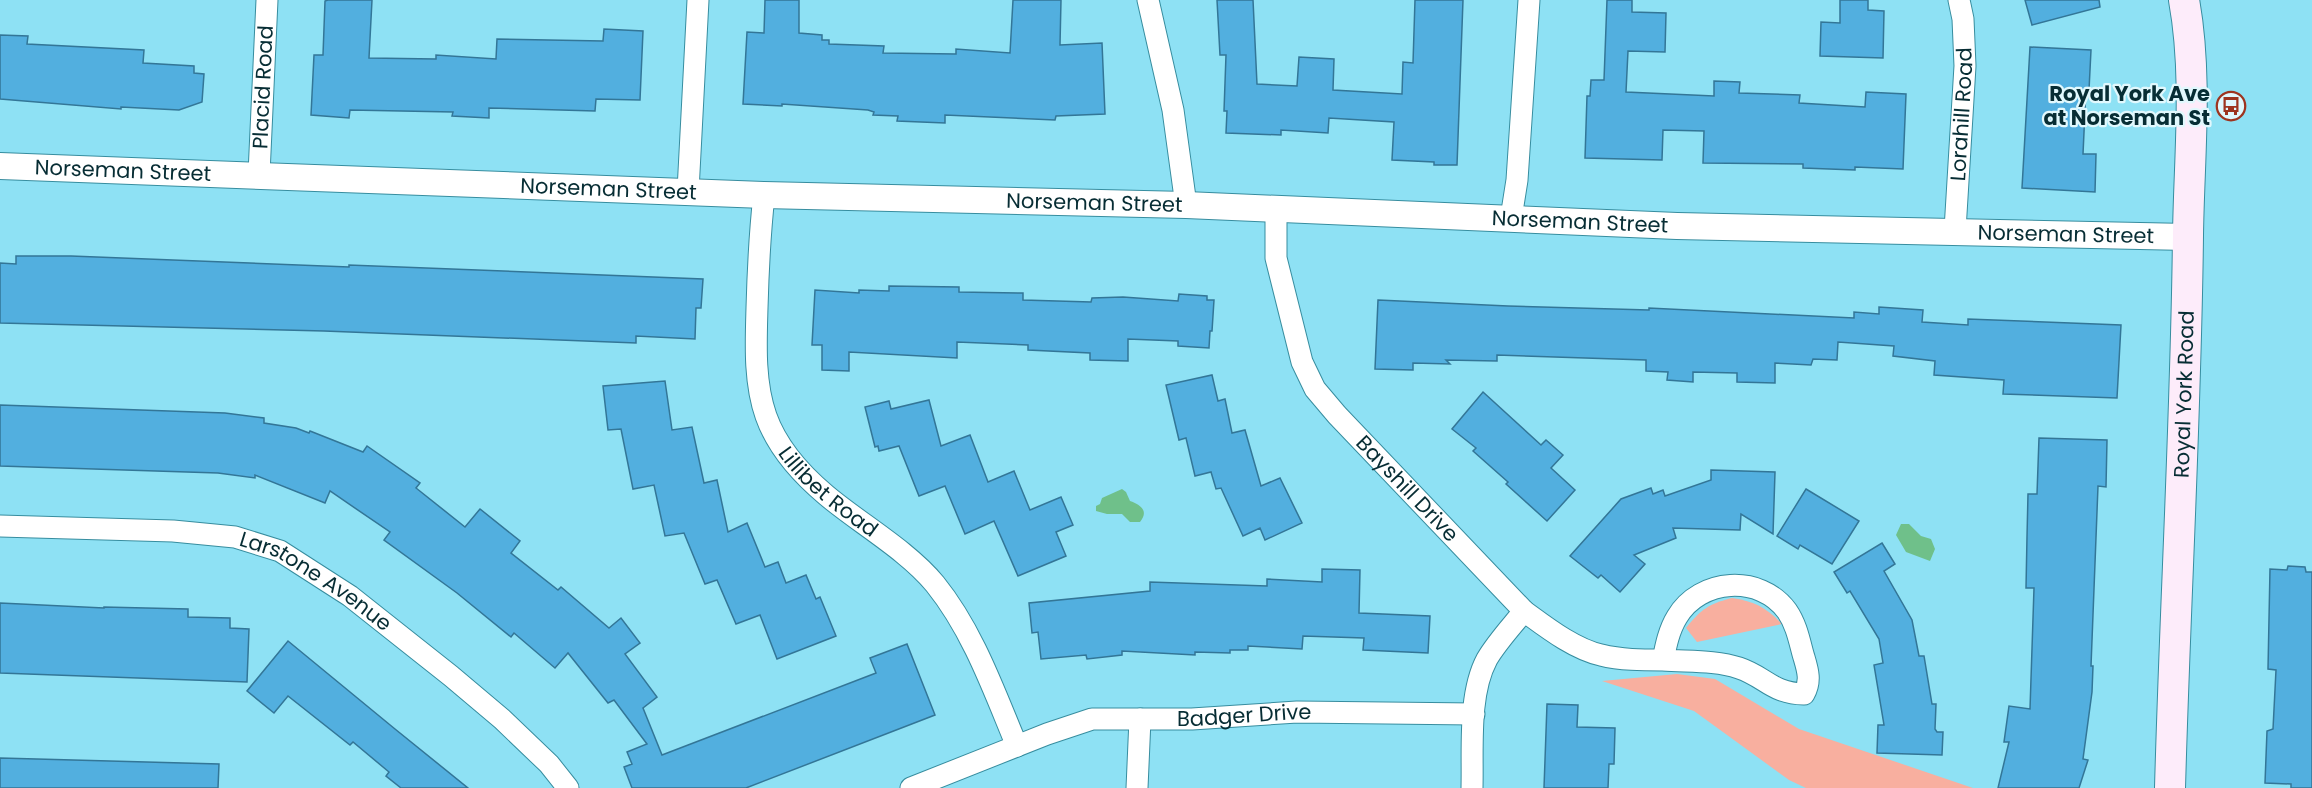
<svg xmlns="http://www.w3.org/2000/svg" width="2312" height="788" font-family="Poppins,sans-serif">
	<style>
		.green { fill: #f8af9f }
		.water { fill: #6fc08a }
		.building { fill: #52afdf; stroke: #337697; stroke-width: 1.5 }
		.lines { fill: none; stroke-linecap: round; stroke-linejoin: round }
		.minor-casing { stroke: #378d9f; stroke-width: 23 }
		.tertiary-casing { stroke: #378d9f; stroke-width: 28 }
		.secondary-casing { stroke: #378d9f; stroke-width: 32 }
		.minor { stroke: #fff; stroke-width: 21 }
		.tertiary { stroke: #fff; stroke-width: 26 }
		.secondary { stroke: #fdecfa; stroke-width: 30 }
		.labels { text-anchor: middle; stroke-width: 4.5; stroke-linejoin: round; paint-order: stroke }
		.street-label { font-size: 21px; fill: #072d34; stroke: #e1f8fd }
		.poi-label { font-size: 21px; font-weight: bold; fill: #072d34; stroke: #e1f8fd; text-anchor: end }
	</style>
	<rect width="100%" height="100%" fill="#8ee1f4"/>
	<!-- green -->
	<g class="green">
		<path d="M 1732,598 C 1754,601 1767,608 1782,624 L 1697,642 L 1686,628 C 1701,609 1709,604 1732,598 Z"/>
		<polygon points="1677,674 1715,679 1799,729 1973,788 1806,788 1789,780 1694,711 1602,681"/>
	</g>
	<!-- water -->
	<g class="water">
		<path d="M 1122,489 L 1126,492 L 1130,501 C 1141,505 1149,511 1140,522 L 1130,522 L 1122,514 L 1107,514 L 1096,511 L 1096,506 L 1100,504 L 1102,498 Z"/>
		<polygon points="1901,524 1909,524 1921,536 1931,539 1935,549 1930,561 1906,552 1896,535"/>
	</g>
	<!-- building -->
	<g class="building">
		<polygon points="328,0 372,0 369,58 436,59 436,55 496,59 497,39 603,41 604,29 643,31 640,100 596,99 595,111 489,108 489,118 452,116 453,112 350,110 349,118 311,115 314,55 323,55 325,1"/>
		<polygon points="765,0 799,0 799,33 822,35 822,40 829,40 829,44 884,46 883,53 956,54 956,49 1010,53 1013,0 1061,0 1060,45 1102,43 1105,114 1056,116 1055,120 945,115 945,123 897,121 898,116 873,115 874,112 868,110 782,104 782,106 743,104 747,32 764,33"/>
		<polygon points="1217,0 1253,0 1257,84 1297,86 1299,57 1334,59 1333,90 1402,94 1403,62 1413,63 1415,0 1463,0 1457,165 1434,165 1434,162 1392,160 1394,122 1329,118 1328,133 1281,130 1281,135 1226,133 1227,111 1224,111 1226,55 1220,55"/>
		<polygon points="1607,0 1632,0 1632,12 1666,13 1665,52 1628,51 1626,92 1714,96 1714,81 1740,82 1739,93 1800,95 1799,103 1865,107 1866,92 1906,94 1903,169 1855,167 1855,170 1803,168 1803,164 1703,163 1704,131 1663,130 1662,160 1585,158 1587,96 1590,96 1591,80 1604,80"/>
		<polygon points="1840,0 1868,0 1868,10 1884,11 1883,58 1820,56 1821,22 1840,23"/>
		<polygon points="2025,0 2099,0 2100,7 2032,25"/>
		<polygon points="0,35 28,36 27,44 144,50 143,63 194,66 194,73 204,74 202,102 179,110 121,107 121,109 0,99"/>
		<polygon points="2030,47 2091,50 2089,90 2086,89 2083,154 2096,154 2095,192 2022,188"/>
		<polygon points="16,256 71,256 349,267 349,265 703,279 701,308 696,308 695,339 636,336 636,343 324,331 0,323 0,263 16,264"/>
		<polygon points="889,286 959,287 959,292 1023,293 1023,300 1091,302 1092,298 1123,297 1178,301 1179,294 1207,296 1207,300 1214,300 1212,331 1210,331 1209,348 1178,346 1178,341 1128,339 1128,361 1090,360 1090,353 1028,350 1028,345 957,342 957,358 849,352 849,371 822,370 822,345 812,345 815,290 859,293 859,290 889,291"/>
		<polygon points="1378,300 1508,306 1649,310 1649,308 1854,318 1854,312 1879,314 1879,307 1923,310 1922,322 1968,325 1968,319 2121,325 2117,398 2003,394 2004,380 1934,375 1935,361 1893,356 1894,346 1838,342 1837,360 1813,359 1811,365 1775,363 1775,383 1737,382 1737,373 1693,372 1693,382 1667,380 1668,372 1646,371 1646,360 1497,355 1497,361 1446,360 1450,364 1413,363 1413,370 1375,369"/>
		<polygon points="1212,375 1218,401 1225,399 1232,433 1245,430 1261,486 1280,478 1302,523 1265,540 1260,528 1243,536 1221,488 1216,489 1211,472 1195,476 1186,438 1179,440 1166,385"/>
		<polygon points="665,381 672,430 692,427 704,483 717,480 728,532 747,523 765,567 778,562 786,583 806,575 816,599 820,597 836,636 777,659 760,615 736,624 717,580 705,584 684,533 665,536 654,485 633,489 621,429 608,430 603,386"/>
		<polygon points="1483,392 1541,445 1546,440 1563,455 1551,468 1575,490 1547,521 1506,484 1508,482 1473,451 1476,448 1452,429"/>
		<polygon points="929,400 941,446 970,435 988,482 1014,471 1030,510 1061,497 1073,525 1056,532 1066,556 1018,576 994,521 965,534 945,486 919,496 899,446 879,451 878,446 875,447 865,407 889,401 891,409"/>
		<polygon points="0,405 225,413 264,418 264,423 296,428 309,433 310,431 363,452 367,446 420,483 416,488 465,527 480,509 520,541 511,553 558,590 561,587 609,628 621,618 640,643 625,654 657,697 643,708 662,755 876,673 870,658 907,644 935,715 746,788 632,788 624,767 632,764 627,752 647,744 614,700 608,703 568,653 555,668 514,633 511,637 457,593 384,540 390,532 330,491 325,503 255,475 255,478 218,473 0,466"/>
		<polygon points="2039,438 2107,440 2106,487 2098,486 2091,666 2093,666 2092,692 2083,759 2088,760 2079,788 1998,788 2009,742 2004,742 2009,706 2030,709 2034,588 2026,588 2027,537 2028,494 2037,494"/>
		<polygon points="1711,470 1775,472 1773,534 1741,514 1740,530 1673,528 1676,538 1634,555 1645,564 1620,592 1601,575 1598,578 1570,556 1621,499 1651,488 1653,494 1663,490 1665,496 1711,480"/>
		<polygon points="1806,489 1859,521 1832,564 1800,545 1798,549 1777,536"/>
		<polygon points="1882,543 1895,564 1884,571 1912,620 1919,656 1924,656 1932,704 1936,704 1935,729 1937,732 1943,732 1942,755 1877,753 1878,725 1884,725 1874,665 1883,663 1879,639 1850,591 1847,593 1834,572"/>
		<polygon points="2288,566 2305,567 2306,572 2312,572 2312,788 2291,788 2291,784 2265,783 2267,731 2273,729 2276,670 2268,669 2270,569 2287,570"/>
		<polygon points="1322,569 1360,570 1359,613 1430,616 1428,653 1363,650 1364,638 1303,636 1302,649 1248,646 1248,650 1230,650 1230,653 1195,652 1195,655 1122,651 1122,655 1087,659 1086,655 1041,659 1038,632 1032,633 1029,603 1150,591 1150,582 1267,586 1267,579 1322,582"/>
		<polygon points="0,603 104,608 104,607 188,609 188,617 230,618 230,628 249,629 247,682 0,673"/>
		<polygon points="288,641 395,729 468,788 401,788 386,776 389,772 353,742 350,745 288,696 274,713 247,691"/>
		<polygon points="1547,704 1578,705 1577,727 1615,728 1614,764 1609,764 1608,788 1544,788"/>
		<polygon points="0,758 219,764 218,788 0,788"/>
	</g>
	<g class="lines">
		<!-- minor casing -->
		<g class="minor-casing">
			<g id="minor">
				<polyline points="1148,0 1173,110 1186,205"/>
				<path id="s1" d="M 259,174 L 267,0"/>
				<polyline points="688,191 698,0"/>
				<path id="s2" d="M 764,195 C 760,232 758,270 757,308 C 756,343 754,382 766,416 C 777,447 801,474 826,495 C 859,523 907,550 935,584 C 973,631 994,691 1017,746"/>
				<path id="s3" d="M 1276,210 L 1276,258 L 1302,362 L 1315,389 L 1337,415 L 1524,611 C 1546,627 1574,649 1601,655 C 1621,660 1642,660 1663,660 C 1666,645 1669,630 1677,617 C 1700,578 1760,574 1787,611 C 1796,624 1799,639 1803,654 C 1807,668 1812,680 1804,694 C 1771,693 1766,677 1739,668 C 1715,660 1687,662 1663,660"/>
				<polyline points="1511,218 1517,180 1529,0"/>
				<path id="s4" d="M 1955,230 L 1965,66 L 1963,19 L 1959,0"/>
				<path id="s5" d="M 0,526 L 173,531 L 235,537 L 280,551 L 350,596 L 451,676 L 502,719 L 549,764 L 568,788"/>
				<path id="s6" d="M 911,788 L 1047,734 L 1092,719 L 1192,719 L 1297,712 L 1474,714"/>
				<polyline points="1137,788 1140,719"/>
				<path d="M 1472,788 C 1473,749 1468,694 1487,659 C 1497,642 1512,626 1524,611"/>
			</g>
		</g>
		<!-- tertiary casing -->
		<g class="tertiary-casing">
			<g id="tertiary">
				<path id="s7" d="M 0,166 L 764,195 L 1186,205 L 1677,226 L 2188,237"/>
			</g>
		</g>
		<!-- secondary casing -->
		<g class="secondary-casing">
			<g id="secondary">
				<path id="s8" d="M 2170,788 C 2175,604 2186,420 2188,235 C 2189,158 2198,77 2184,0"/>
			</g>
		</g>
		<!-- minor -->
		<use href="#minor" class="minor"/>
		<!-- tertiary -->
		<use href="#tertiary" class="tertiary"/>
		<!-- secondary -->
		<use href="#secondary" class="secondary"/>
	</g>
	<!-- icons -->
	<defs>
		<g id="bus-ring" transform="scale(1.5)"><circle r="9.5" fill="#e1f8fd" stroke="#9d341f" stroke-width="1.5"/><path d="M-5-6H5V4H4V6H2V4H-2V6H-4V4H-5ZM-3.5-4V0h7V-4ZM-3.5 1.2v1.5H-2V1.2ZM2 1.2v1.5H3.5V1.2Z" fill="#9d341f"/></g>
	</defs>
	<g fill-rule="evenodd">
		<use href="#bus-ring" x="2231" y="106"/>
	</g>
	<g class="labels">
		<!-- street labels -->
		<g class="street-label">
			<text dy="7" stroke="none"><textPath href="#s1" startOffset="87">Placid Road</textPath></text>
			<text dy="7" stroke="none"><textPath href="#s4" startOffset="116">Lorahill Road</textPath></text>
			<text dy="7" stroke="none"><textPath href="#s7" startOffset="123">Norseman Street</textPath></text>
			<text dy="7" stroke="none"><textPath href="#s7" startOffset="609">Norseman Street</textPath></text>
			<text dy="7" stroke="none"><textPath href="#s7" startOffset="1095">Norseman Street</textPath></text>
			<text dy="7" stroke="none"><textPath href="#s7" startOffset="1581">Norseman Street</textPath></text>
			<text dy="7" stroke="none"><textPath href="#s7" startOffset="2067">Norseman Street</textPath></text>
			<text dy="7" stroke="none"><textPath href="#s8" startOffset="394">Royal York Road</textPath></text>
			<text dy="7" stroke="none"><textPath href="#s3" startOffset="321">Bayshill Drive</textPath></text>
			<text dy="7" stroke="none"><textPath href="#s2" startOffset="322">Lillibet Road</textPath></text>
			<text dy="7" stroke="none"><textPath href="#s5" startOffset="328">Larstone Avenue</textPath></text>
			<text dy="7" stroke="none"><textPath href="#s6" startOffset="346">Badger Drive</textPath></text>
		</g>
		<!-- poi labels -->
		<g class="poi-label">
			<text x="2210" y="101">Royal York Ave<tspan x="2210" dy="24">at Norseman St</tspan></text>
		</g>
	</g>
</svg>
